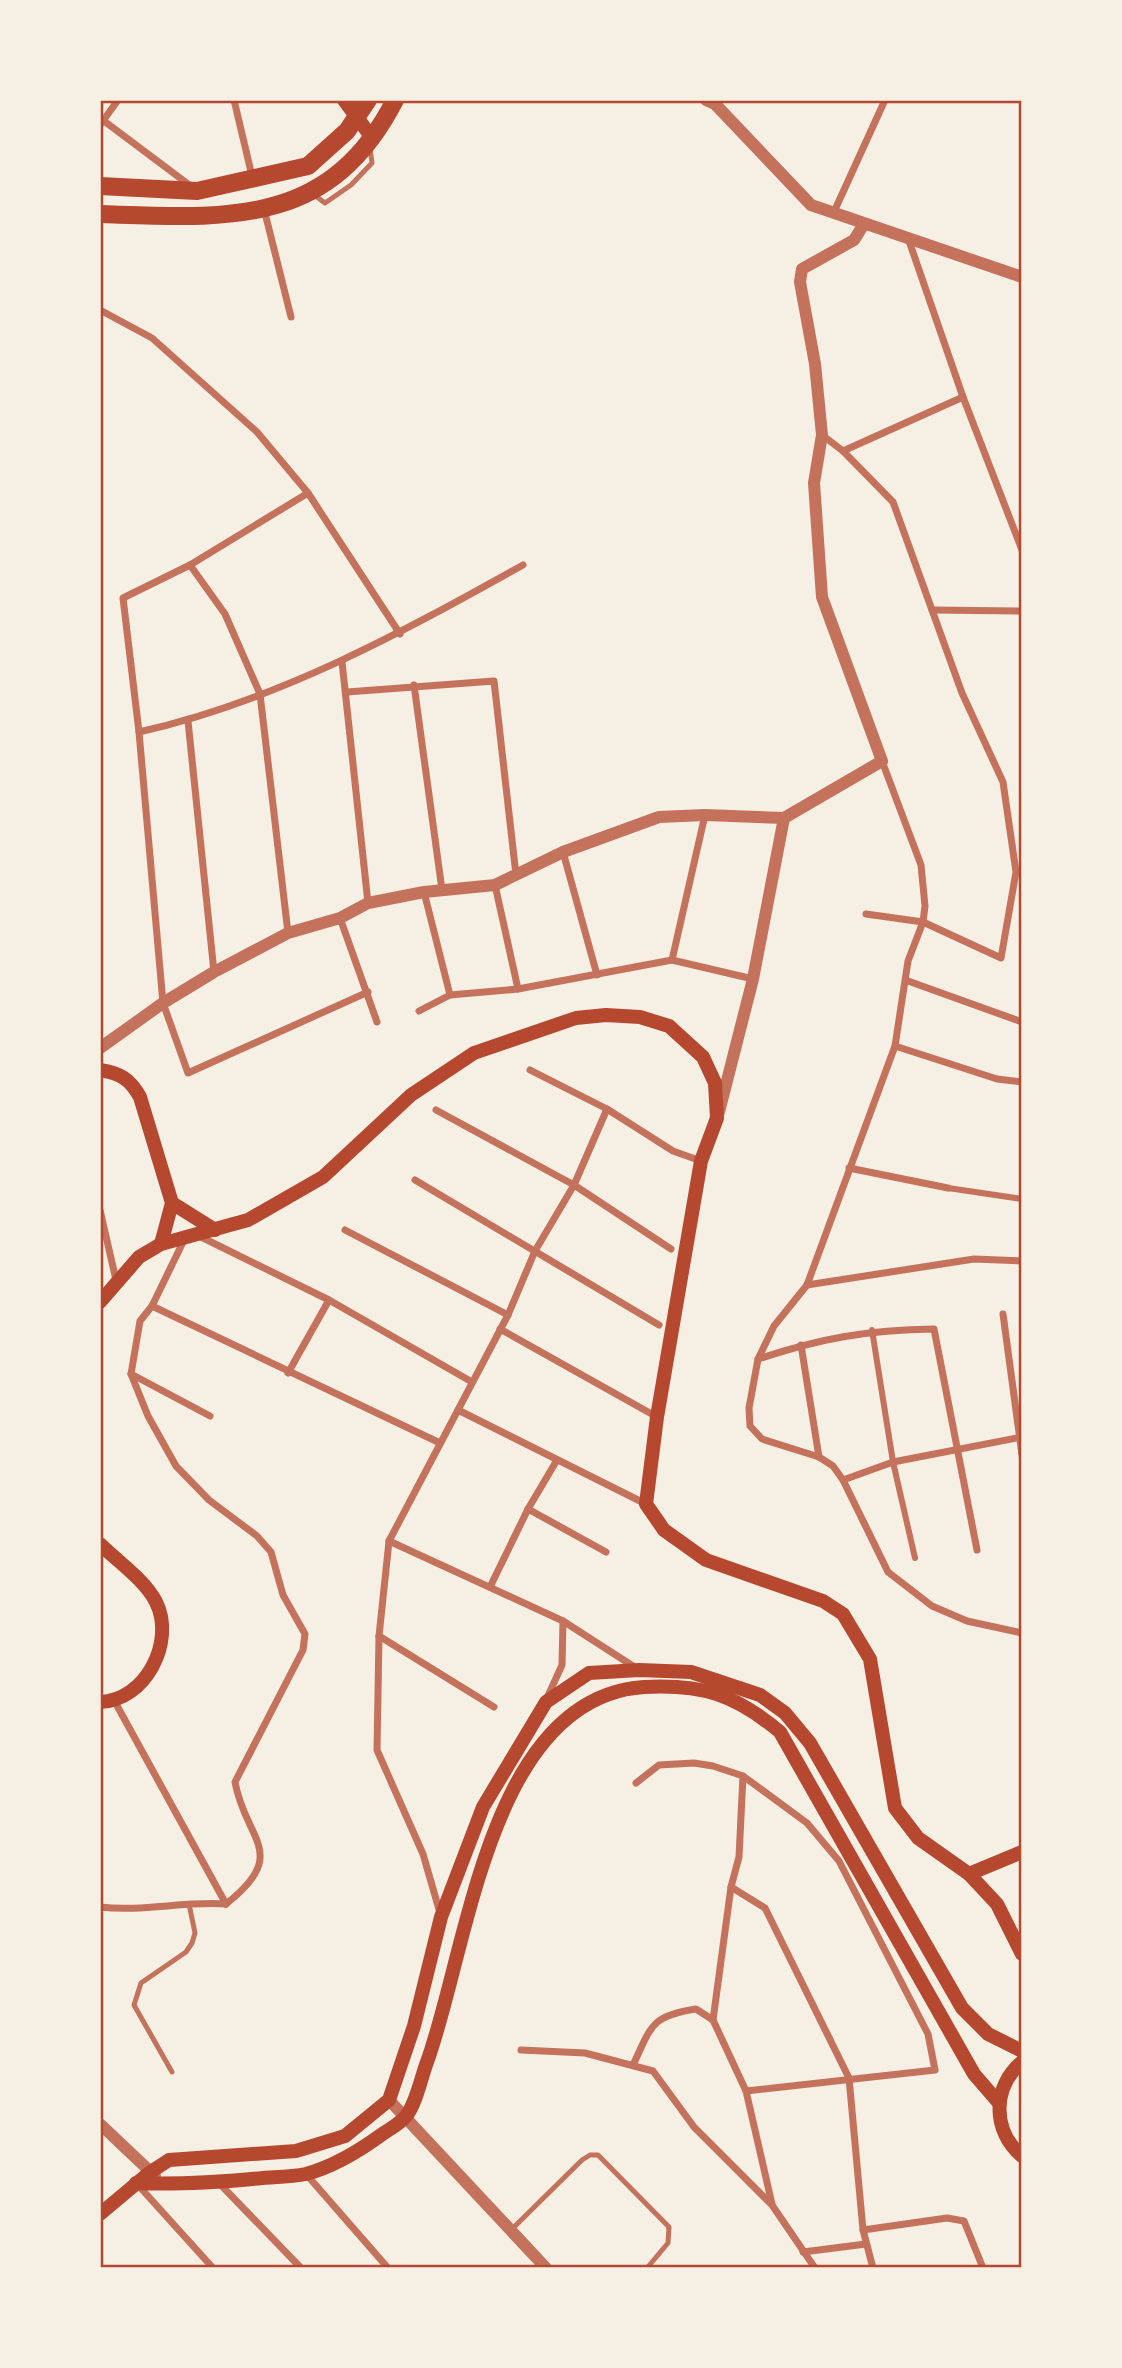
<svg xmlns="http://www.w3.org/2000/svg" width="1122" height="2368" font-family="Ubuntu,sans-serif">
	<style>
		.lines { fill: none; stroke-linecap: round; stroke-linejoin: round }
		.service { stroke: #c5725c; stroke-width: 5 }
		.pedestrian { stroke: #c5725c; stroke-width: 6 }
		.minor { stroke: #c5725c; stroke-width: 7 }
		.tertiary { stroke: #c5725c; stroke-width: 12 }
		.secondary { stroke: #b5482f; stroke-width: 14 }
		.primary { stroke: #b5482f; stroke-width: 18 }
		.neatline { fill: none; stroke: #b5482f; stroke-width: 2.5 }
	</style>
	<rect width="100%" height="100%" fill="#f6efe4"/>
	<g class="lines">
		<!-- service -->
		<g class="service">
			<polyline points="313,194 325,203 351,185 372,163 370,148"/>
			<polyline points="172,2072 134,2005 141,1983 186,1952 192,1943 195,1933 189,1904"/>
			<polyline points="512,2229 582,2160 590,2155 598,2155 669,2227 668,2243 647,2268"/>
		</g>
		<!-- pedestrian -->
		<g class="pedestrian">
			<polyline points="948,1188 1022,1199"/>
			<polyline points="872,1330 893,1462 915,1558"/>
		</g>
		<!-- minor -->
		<g class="minor">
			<polyline points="234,100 252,176"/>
			<polyline points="100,118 192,187"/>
			<polyline points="100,125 118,100"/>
			<polyline points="264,209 291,317"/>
			<polyline points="833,214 885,100"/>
			<polyline points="908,238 963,397 1022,550"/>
			<polyline points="100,310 152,338 257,432 308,493 400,634"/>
			<polyline points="822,435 843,451 963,397"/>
			<polyline points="843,451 893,502 962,693 1003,782 1016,872 1001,958 923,922 866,914"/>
			<polyline points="308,493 190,565 123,598 139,732 163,1003 188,1073 368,992"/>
			<polyline points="190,565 225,614 260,694 288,933"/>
			<polyline points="932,610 1022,611"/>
			<polyline points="342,662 368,903"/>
			<polyline points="414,685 442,890"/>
			<polyline points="347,692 494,681 516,875"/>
			<polyline points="188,721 214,972"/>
			<path d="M 139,732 C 277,701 401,633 523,565"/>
			<polyline points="882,761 921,865 925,906 923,922 908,961 895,1046 807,1285 774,1326 758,1359 749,1408 750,1426 762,1439 819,1457 833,1466 843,1480 888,1572 932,1606 967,1621 1022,1633"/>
			<polyline points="563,852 597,975"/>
			<polyline points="495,885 518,989"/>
			<polyline points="424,892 450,995"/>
			<polyline points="340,918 377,1022"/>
			<polyline points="672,960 705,815"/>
			<polyline points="908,981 1022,1022"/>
			<polyline points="419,1011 450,995 518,989 672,960 753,979"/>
			<polyline points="895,1046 997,1079 1022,1082"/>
			<polyline points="530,1070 607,1109"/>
			<polyline points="436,1110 574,1185 671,1249"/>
			<polyline points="849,1168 948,1188"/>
			<polyline points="415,1180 659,1325"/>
			<polyline points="100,1210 116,1280"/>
			<polyline points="345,1230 508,1315"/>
			<polyline points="197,1235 329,1300 472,1382"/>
			<path d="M 185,1238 L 152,1306 L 140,1321 L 131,1374 L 148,1416 L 176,1466 L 209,1500 L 257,1536 L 271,1552 L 283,1595 L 305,1634 L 303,1650 L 235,1782 C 245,1840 291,1853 226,1904"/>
			<polyline points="807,1285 974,1259 1022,1261"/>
			<polyline points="152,1306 440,1443"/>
			<polyline points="1003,1314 1022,1455"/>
			<polyline points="500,1329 657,1417"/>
			<polyline points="801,1345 819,1457"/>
			<path d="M 758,1359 C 822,1338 867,1330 934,1329 L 977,1550"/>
			<polyline points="288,1373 329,1300"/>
			<polyline points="131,1374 210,1416"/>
			<polyline points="458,1410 646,1504"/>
			<polyline points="843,1480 893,1462 1022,1437"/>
			<polyline points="528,1509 606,1552"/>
			<polyline points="389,1541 563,1621 636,1668"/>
			<polyline points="490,1587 528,1509 557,1460"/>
			<polyline points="379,1636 494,1707"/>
			<polyline points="547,1698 562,1665 563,1621"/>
			<polyline points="115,1702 226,1904"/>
			<polyline points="636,1783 659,1765 694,1763 713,1766 743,1776 807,1823 839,1861 928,2034 935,2070 746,2091"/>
			<polyline points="731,1887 765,1908 849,2078 863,2230 873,2268"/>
			<path d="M 100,1907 C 142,1912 184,1901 226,1904"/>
			<polyline points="440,1913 423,1854 377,1750 379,1636 389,1541 508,1315 535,1251 574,1185 607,1109 673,1151 701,1161"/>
			<polyline points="713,2020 731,1887 739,1857 743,1776"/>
			<polyline points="713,2020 746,2091 772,2204"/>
			<polyline points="521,2050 585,2053 653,2071 694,2127 772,2205 815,2268"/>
			<path d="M 633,2065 C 652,2025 651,2016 696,2009 L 713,2020"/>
			<polyline points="306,2174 388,2268"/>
			<polyline points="219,2183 301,2268"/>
			<polyline points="138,2185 213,2268"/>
			<polyline points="863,2230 947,2218 964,2221 983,2268"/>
			<polyline points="803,2252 866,2244"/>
		</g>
		<!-- tertiary -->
		<g class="tertiary">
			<polyline points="706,100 715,104 811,205 1022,277"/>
			<polyline points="100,1048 163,1003 214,972 288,933 340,918 368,903 424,892 495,885 563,852 659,817 705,815 784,818 882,761 822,597 814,483 822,435 815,364 800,282 802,269 854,240 864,224"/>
			<polyline points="719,1112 753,979 784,818"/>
			<polyline points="389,2100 546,2268"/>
			<polyline points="100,2124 155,2176"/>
		</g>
		<!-- secondary -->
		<g class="secondary">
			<polyline points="344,100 373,139"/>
			<path d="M 100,1070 C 120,1073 130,1079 140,1097 L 172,1203 L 215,1230"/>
			<polyline points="161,1244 172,1203"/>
			<polyline points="100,1302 139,1257 161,1244 248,1220 323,1177 411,1095 474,1053 576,1018 606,1015 640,1017 669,1026 703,1057 715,1083 717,1118 701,1161 657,1417 646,1504 664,1530 706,1560 823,1601 843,1614 870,1659 895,1808 918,1838 969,1874 997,1904 1022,1954"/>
			<path d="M 100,1544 C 117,1561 145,1580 156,1602 C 176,1642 145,1701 100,1702"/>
			<polyline points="969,1874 1022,1852"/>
			<path d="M 1022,2062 C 992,2087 992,2131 1022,2156"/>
			<path d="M 136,2183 C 179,2185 221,2182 263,2178 C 277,2177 292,2177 306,2174 C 332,2167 359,2151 381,2135 C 388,2130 400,2124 406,2116 C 416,2104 421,2078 427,2062 C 468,1950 489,1697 644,1687 C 702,1684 735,1694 780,1732 L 974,2074 L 999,2103"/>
			<polyline points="100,2214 149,2173 169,2160 296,2151 345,2136 389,2100 414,2026 441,1917 483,1807 546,1702 589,1673 639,1670 691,1672 760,1695 785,1713 810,1743 962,2008 988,2034 1022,2051"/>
		</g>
		<!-- primary -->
		<g class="primary">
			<polyline points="100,186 197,191 308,166 347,131 368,100"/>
			<path d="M 100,214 C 225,218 329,229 395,100"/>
		</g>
	</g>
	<!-- border -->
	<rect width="1122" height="2368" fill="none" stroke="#f6efe4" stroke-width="203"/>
	<rect x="102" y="102" width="918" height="2164" class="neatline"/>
</svg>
